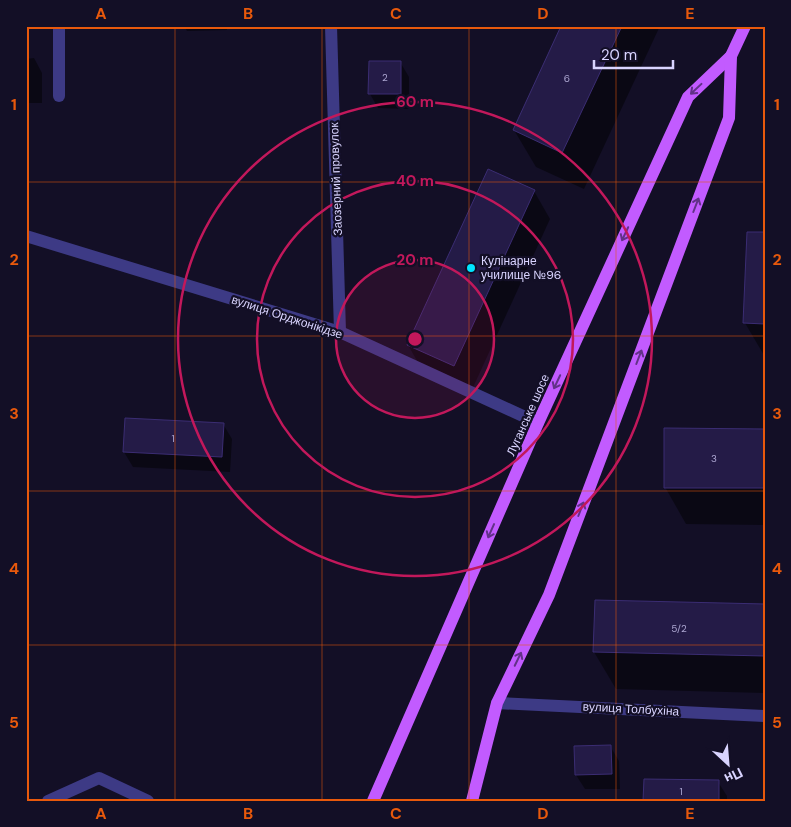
<svg xmlns="http://www.w3.org/2000/svg" width="791" height="827" font-family="'DM Sans',sans-serif">
	<style>
		.shadow { fill: #0007 }
		.building { fill: #241b47; stroke: #3b2d73 }
		.lines { fill: none; stroke-linecap: round; stroke-linejoin: round }
		.minor { stroke: #3d3a85; stroke-width: 12 }
		.major { stroke: #c25bff; stroke-width: 12 }
		.oneway { stroke: #623188 }
		.grid { fill: none; stroke: #e8590c; stroke-width: 1; stroke-opacity: 0.55 }
		.ring { fill: none; stroke: #c2185b; stroke-width: 2.5 }
		.poi-dot { fill: #00e5ff; stroke: #130f26; stroke-width: 2 }
		.labels { text-anchor: middle; stroke-width: 4.5; stroke-linejoin: round; paint-order: stroke }
		.number-label { font-size: 10px; fill: #aca6d1 }
		.street-label { font-size: 12px; fill: #d9d4ff; stroke: #130f26 }
		.poi-label { font-size: 12px; fill: #d9d4ff; stroke: #130f26; text-anchor: start }
		.centre { fill: #c2185b; stroke: #130f26; stroke-width: 2.5 }
		.ring-label { font-size: 15px; text-anchor: middle; font-weight: bold; fill: #c2185b; stroke: #130f26; stroke-width: 4.5; stroke-linejoin: round; paint-order: stroke }
		.neatline { fill: none; stroke: #e8590c; stroke-width: 2 }
		.grid-label { font-size: 16px; text-anchor: middle; font-weight: bold; fill: #e8590c }
	</style>
	<rect width="100%" height="100%" fill="#130f26"/>
	<!-- shadow -->
	<g class="shadow">
		<polygon points="184,26 227,26 227,30 187,31"/>
		<polygon points="563,26 660,26 584,189 536,167 514,130"/>
		<polygon points="34,58 42,73 42,103 26,103 26,59"/>
		<polygon points="400,62 409,77 409,109 378,108 370,94"/>
		<polygon points="534,191 550,219 470,394 424,373 408,345"/>
		<polygon points="765,269 765,357 745,323"/>
		<polygon points="223,424 232,439 230,472 133,467 124,452"/>
		<polygon points="765,430 765,525 686,524 665,487"/>
		<polygon points="765,605 765,693 616,689 594,652"/>
		<polygon points="610,746 619,761 620,789 585,789 576,775"/>
		<polygon points="718,782 727,796 727,801 645,801"/>
	</g>
	<!-- building -->
	<g class="building">
		<polygon points="561,26 622,26 562,153 513,130"/>
		<polygon points="369,61 401,61 401,94 368,94"/>
		<polygon points="488,169 535,190 454,366 407,345"/>
		<polygon points="747,232 765,232 765,324 743,323"/>
		<polygon points="125,418 224,423 222,457 123,452"/>
		<polygon points="664,428 765,429 765,488 664,488"/>
		<polygon points="595,600 765,604 765,656 593,652"/>
		<polygon points="611,745 612,774 575,775 574,746"/>
		<polygon points="644,779 719,780 719,801 643,801"/>
	</g>
	<g class="lines">
		<!-- minor -->
		<g class="minor">
			<polyline points="59,26 59,96"/>
			<polyline points="331,26 340,332"/>
			<polyline points="26,236 340,332 538,423"/>
			<polyline points="497,703 765,716"/>
			<polyline points="48,801 99,778 148,801"/>
		</g>
		<!-- major -->
		<g class="major">
			<polyline points="373,801 538,423 688,97 731,56"/>
			<polyline points="472,801 497,703 549,595 729,118 731,56 745,26"/>
		</g>
	</g>
	<!-- one-way arrows -->
	<defs><path id="oneway-shaft" d="M-6 0H5M1.5-3L5.5 0L1.5 3" fill="none" stroke-width="1.6" stroke-linecap="round" stroke-linejoin="round" transform="scale(1.25)"/></defs>
	<g class="oneway">
		<use href="#oneway-shaft" transform="translate(696 89) rotate(137)"/>
		<use href="#oneway-shaft" transform="translate(696 205) rotate(-69)"/>
		<use href="#oneway-shaft" transform="translate(625 234) rotate(115)"/>
		<use href="#oneway-shaft" transform="translate(639 357) rotate(-69)"/>
		<use href="#oneway-shaft" transform="translate(557 382) rotate(115)"/>
		<use href="#oneway-shaft" transform="translate(581 509) rotate(-69)"/>
		<use href="#oneway-shaft" transform="translate(491 531) rotate(114)"/>
		<use href="#oneway-shaft" transform="translate(518 659) rotate(-64)"/>
	</g>
	<!-- grid -->
	<path class="grid" d="M 175,26 L 175,801M 322,26 L 322,801M 469,26 L 469,801M 616,26 L 616,801M 26,182 L 765,182M 26,336 L 765,336M 26,491 L 765,491M 26,645 L 765,645"/>
	<!-- distance rings -->
	<circle cx="415" cy="339" r="79" fill="#c2185b" fill-opacity=".12"/>
	<g class="ring">
		<circle cx="415" cy="339" r="79"/>
		<circle cx="415" cy="339" r="158"/>
		<circle cx="415" cy="339" r="237"/>
	</g>
	<!-- markers -->
	<circle class="poi-dot" cx="471" cy="268" r="5"/>
	<g class="labels">
		<!-- number labels -->
		<g class="number-label">
			<text x="385" y="81">2</text>
			<text x="567" y="82">6</text>
			<text x="173" y="442">1</text>
			<text x="714" y="462">3</text>
			<text x="679" y="632">5/2</text>
			<text x="681" y="795">1</text>
		</g>
		<!-- street labels -->
		<g class="street-label">
			<text transform="translate(336 179) rotate(-92)" y="4">Заозерний провулок</text>
			<text transform="translate(287 317) rotate(18)" y="4">вулиця Орджонікідзе</text>
			<text transform="translate(528 415) rotate(-66)" y="4">Луганське шосе</text>
			<text transform="translate(631 709) rotate(3)" y="4">вулиця Толбухіна</text>
		</g>
		<!-- poi labels -->
		<g class="poi-label">
			<text x="481" y="265">Кулінарне<tspan x="481" dy="14">училище №96</tspan></text>
		</g>
	</g>
	<circle cx="415" cy="339" r="8" class="centre"/>
	<g class="ring-label">
		<text x="415" y="107">60 m</text>
		<text x="415" y="186">40 m</text>
		<text x="415" y="265">20 m</text>
	</g>
	<!-- border -->
	<rect width="791" height="827" fill="none" stroke="#130f26" stroke-width="55"/>
	<!-- north arrow -->
	<g transform="translate(728 764) rotate(154)" stroke="#130f26" stroke-width="4" paint-order="stroke">
	<path d="M0-4L9 19L0 12L-9 19Z" fill="#d9d4ff"/>
	<text y="-8" font-size="14" font-weight="bold" text-anchor="middle" fill="#d9d4ff">Пн</text>
	</g>
	<!-- scale -->
	<path d="M594 60v8h79v-8" fill="none" stroke="#d9d4ff" stroke-width="2.5"/>
	<text x="601" y="60" font-size="15" fill="#d9d4ff" stroke="#130f26" stroke-width="4" paint-order="stroke">20 m</text>
	<rect x="28" y="28" width="736" height="772" class="neatline"/>
	<g class="grid-label">
		<text x="101" y="19">A</text>
		<text x="248" y="19">B</text>
		<text x="396" y="19">C</text>
		<text x="543" y="19">D</text>
		<text x="690" y="19">E</text>
		<text x="14" y="110">1</text>
		<text x="777" y="110">1</text>
		<text x="14" y="265">2</text>
		<text x="777" y="265">2</text>
		<text x="14" y="419">3</text>
		<text x="777" y="419">3</text>
		<text x="14" y="574">4</text>
		<text x="777" y="574">4</text>
		<text x="14" y="728">5</text>
		<text x="777" y="728">5</text>
		<text x="101" y="819">A</text>
		<text x="248" y="819">B</text>
		<text x="396" y="819">C</text>
		<text x="543" y="819">D</text>
		<text x="690" y="819">E</text>
	</g>
</svg>
